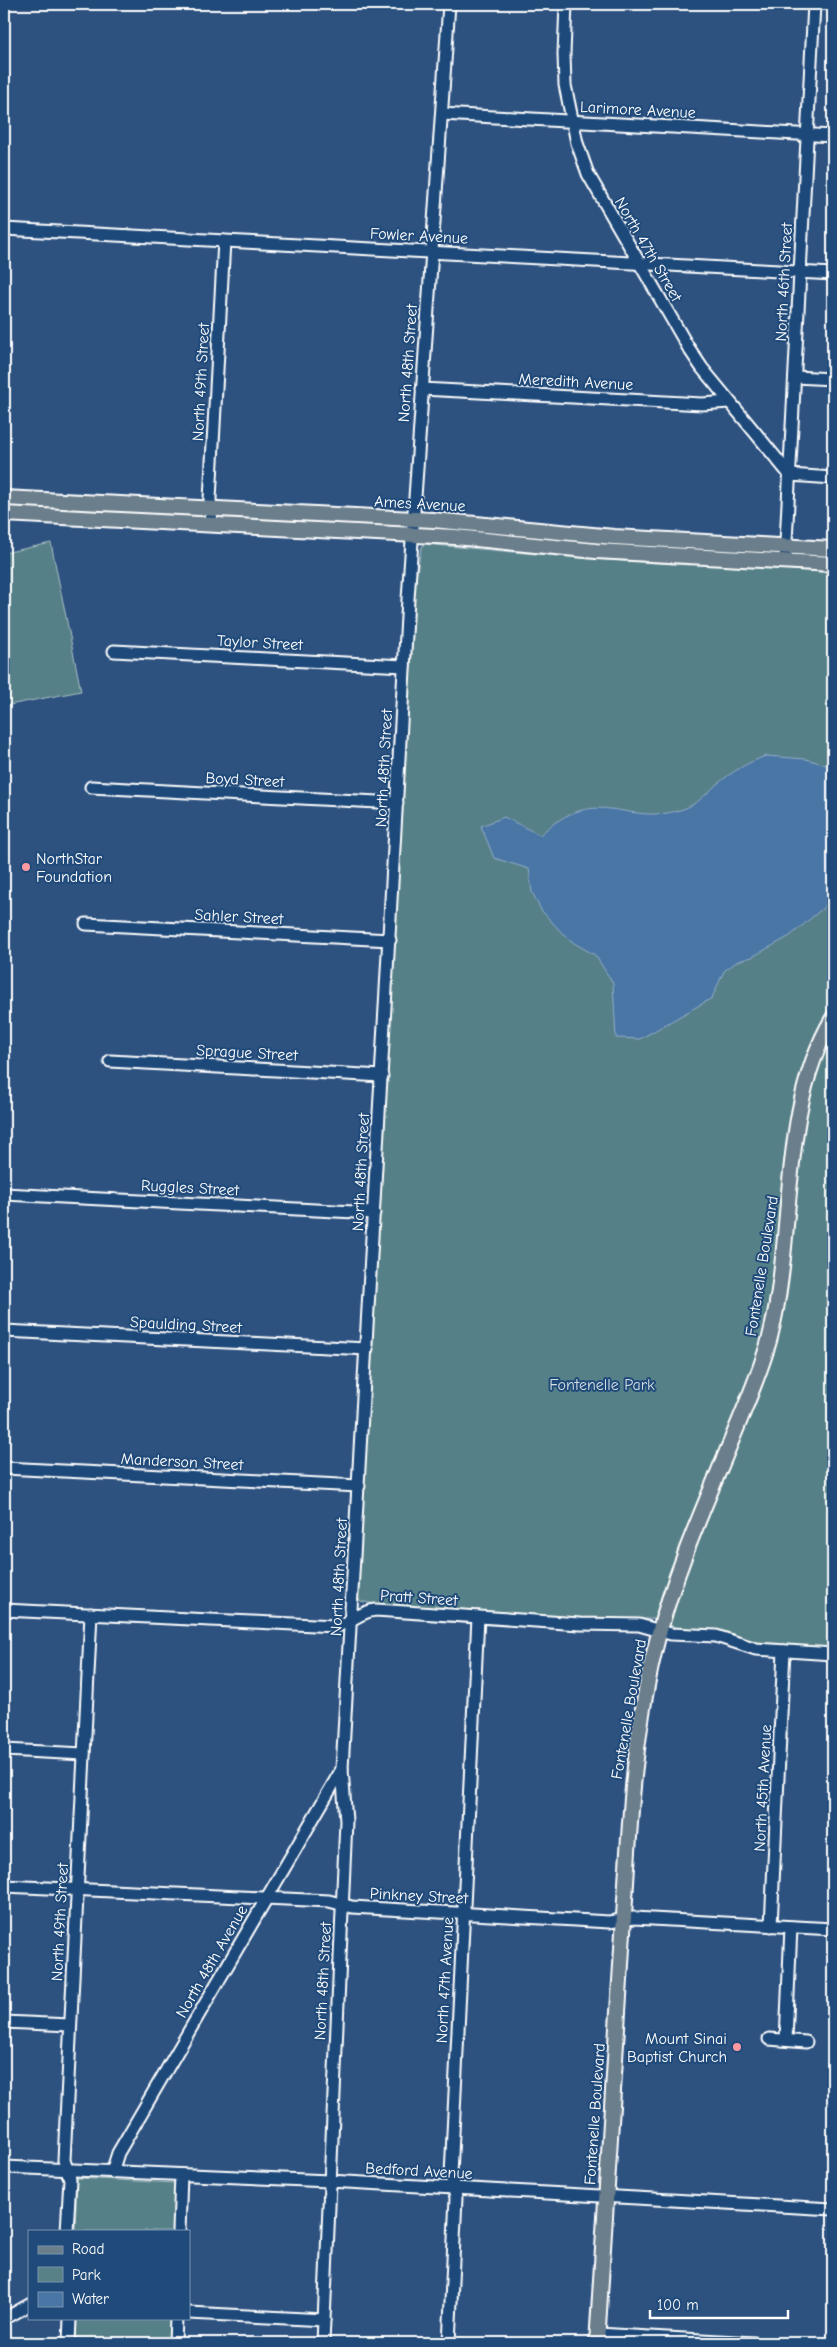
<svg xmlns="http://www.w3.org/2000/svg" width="837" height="2347" font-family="'Comic Neue',sans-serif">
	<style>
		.green { fill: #578087; stroke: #abc0c3 }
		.water { fill: #4a76a5; stroke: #92adc9 }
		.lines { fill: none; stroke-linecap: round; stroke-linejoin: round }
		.minor-casing { stroke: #fff; stroke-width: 15 }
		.major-casing { stroke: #fff; stroke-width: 18 }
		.minor { stroke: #1f4a7a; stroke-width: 11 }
		.major { stroke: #6b7e8b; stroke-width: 14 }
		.poi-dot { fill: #ff9aa2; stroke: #1f4a7a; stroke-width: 2 }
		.labels { text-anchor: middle; stroke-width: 4; stroke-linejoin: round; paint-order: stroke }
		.street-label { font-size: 16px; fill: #fff; stroke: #1f4a7a }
		.poi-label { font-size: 16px; fill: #fff; stroke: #1f4a7a; text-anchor: start }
		.park-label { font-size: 16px; fill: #d5dfe1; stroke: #1f4a7a }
	</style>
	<rect width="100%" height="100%" fill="#2d5280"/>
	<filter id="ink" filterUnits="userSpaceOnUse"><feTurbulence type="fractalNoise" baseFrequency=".02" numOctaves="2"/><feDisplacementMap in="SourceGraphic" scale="10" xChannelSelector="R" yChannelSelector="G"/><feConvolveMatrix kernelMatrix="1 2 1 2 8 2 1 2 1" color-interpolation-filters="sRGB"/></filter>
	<g filter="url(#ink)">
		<!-- green -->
		<g class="green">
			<polygon points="51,543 81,691 4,706 4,553"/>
			<polygon points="424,544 592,559 690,565 695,562 794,566 796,570 833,573 833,1650 760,1644 739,1638 675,1627 653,1619 573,1618 369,1603 360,1601 358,1597 413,598 421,548"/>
			<polygon points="77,2178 175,2183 173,2231 75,2231"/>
			<polygon points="77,2318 170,2318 169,2343 76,2343"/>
		</g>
		<!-- water -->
		<path class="water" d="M 766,756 L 806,759 L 833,767 L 833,896 L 823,908 L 790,936 L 752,957 L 738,961 L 724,971 L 712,998 L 640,1039 L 616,1038 L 613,983 L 595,955 L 574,943 L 562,933 L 541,910 L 532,892 L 529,869 L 494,858 L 481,826 L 504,817 L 540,835 C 597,782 624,827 680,810 C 697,805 705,795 717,784 C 732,772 748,762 766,756 Z"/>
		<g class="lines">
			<!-- minor casing -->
			<g class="minor-casing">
				<g id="minor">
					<polyline points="566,4 564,54 565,85 577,143 588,174 688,347 702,368 790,475 833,478"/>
					<polyline points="442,114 833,136"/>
					<polyline points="4,229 833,274"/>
					<polyline points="795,377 833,379"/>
					<polyline points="422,389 702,404 729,402"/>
					<polyline points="212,525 210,499 224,241"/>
					<polyline points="785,561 814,4"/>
					<polyline points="114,651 404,666"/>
					<polyline points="91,787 397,803"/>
					<polyline points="86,924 390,940"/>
					<polyline points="110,1061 382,1076"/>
					<polyline points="4,1194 374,1213"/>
					<polyline points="4,1331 367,1349"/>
					<polyline points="4,1468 359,1486"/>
					<path d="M 4,1610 L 335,1626 C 350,1624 360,1611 376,1610 L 580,1624 L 639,1625 L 671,1634 L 716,1636 L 756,1649 L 833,1654"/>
					<polyline points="4,1750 84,1754"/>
					<polyline points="4,1886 329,1901 352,1907 609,1922 634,1918 833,1929"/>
					<polyline points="771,1926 784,1651"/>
					<polyline points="4,2022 70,2025"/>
					<polyline points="769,2039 806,2042"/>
					<polyline points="786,2040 791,1927"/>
					<polyline points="4,2167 329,2181 833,2209"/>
					<polyline points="112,2172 118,2153 342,1769"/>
					<polyline points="67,2231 70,2179 64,2160 91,1614"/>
					<polyline points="179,2231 181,2175"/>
					<polyline points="189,2313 324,2320"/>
					<polyline points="4,2319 29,2305"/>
					<polyline points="598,2334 754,2343"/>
					<polyline points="69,2343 70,2318"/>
					<polyline points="175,2343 176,2318"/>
					<polyline points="323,2343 346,1821 342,1769 408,599 449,4"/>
					<polyline points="449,2343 456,2198 451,2175 478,1617"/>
				</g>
			</g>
			<!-- major casing -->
			<g class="major-casing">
				<g id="major">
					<polyline points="4,498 433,520 614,537 833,549"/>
					<polyline points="4,514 455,537 596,551 833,564"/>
					<path d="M 597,2343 C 605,2212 614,2080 622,1948 C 629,1844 631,1739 658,1637 C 677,1565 709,1496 737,1427 C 749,1397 762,1368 770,1337 C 796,1235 778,1110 833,1018"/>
				</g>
			</g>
			<!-- minor -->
			<use href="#minor" class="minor"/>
			<!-- major -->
			<use href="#major" class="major"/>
		</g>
	</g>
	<!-- markers -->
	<g class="poi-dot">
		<circle cx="26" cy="867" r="5"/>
		<circle cx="737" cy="2047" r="5"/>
	</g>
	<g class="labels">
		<!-- street labels -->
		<g class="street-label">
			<text transform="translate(638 109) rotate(3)" y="6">Larimore Avenue</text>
			<text transform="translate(419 235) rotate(3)" y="6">Fowler Avenue</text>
			<text transform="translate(649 249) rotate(60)" y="6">North 47th Street</text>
			<text transform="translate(783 282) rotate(-87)" y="6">North 46th Street</text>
			<text transform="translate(407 363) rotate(-86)" y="6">North 48th Street</text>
			<text transform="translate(576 381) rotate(3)" y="6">Meredith Avenue</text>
			<text transform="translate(200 382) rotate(-87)" y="6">North 49th Street</text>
			<text transform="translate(420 503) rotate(3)" y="6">Ames Avenue</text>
			<text transform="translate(260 642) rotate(3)" y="6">Taylor Street</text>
			<text transform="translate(383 768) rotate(-87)" y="6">North 48th Street</text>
			<text transform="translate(245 779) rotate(3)" y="6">Boyd Street</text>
			<text transform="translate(239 916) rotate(3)" y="6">Sahler Street</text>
			<text transform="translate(247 1052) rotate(3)" y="6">Sprague Street</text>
			<text transform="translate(360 1172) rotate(-87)" y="6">North 48th Street</text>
			<text transform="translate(190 1187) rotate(3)" y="6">Ruggles Street</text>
			<text transform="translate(761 1266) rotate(-81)" y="6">Fontenelle Boulevard</text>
			<text transform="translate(186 1324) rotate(3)" y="6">Spaulding Street</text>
			<text transform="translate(182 1461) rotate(3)" y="6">Manderson Street</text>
			<text transform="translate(338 1577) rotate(-87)" y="6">North 48th Street</text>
			<text transform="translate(419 1597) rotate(4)" y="6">Pratt Street</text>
			<text transform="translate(628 1709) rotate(-80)" y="6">Fontenelle Boulevard</text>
			<text transform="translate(762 1788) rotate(-87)" y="6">North 45th Avenue</text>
			<text transform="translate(419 1895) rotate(3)" y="6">Pinkney Street</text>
			<text transform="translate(59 1922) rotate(-87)" y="6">North 49th Street</text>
			<text transform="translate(211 1961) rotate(-60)" y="6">North 48th Avenue</text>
			<text transform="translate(444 1980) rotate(-87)" y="6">North 47th Avenue</text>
			<text transform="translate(322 1981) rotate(-87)" y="6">North 48th Street</text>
			<text transform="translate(594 2114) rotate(-86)" y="6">Fontenelle Boulevard</text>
			<text transform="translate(419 2170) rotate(3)" y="6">Bedford Avenue</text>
		</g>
		<!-- poi labels -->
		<g class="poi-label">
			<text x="36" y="864">NorthStar<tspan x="36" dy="18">Foundation</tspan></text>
			<text x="727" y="2044" text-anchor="end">Mount Sinai<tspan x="727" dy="18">Baptist Church</tspan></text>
		</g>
		<!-- park labels -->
		<g class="park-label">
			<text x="602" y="1390">Fontenelle Park</text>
		</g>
	</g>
	<!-- margin -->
	<rect width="837" height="2347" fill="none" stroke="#1f4a7a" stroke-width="20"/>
	<rect x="10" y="10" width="817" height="2327" fill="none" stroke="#fff" stroke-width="2" filter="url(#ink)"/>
	<!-- legend -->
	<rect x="28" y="2230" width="162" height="90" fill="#1f4a7a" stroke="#7992af"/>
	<rect x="38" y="2246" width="25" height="8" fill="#6b7e8b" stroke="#7992af"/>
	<text x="72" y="2254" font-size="15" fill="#ffffff">Road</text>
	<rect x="38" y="2267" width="25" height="15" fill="#578087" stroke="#7992af"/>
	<text x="72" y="2280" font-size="15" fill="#ffffff">Park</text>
	<rect x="38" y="2292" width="25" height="15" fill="#4a76a5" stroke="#7992af"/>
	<text x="72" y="2304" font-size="15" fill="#ffffff">Water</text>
	<!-- scale -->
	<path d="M650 2310v8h138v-8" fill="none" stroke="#ffffff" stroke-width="2.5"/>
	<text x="657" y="2310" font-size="15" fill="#ffffff" stroke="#1f4a7a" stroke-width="4" paint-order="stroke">100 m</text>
</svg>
